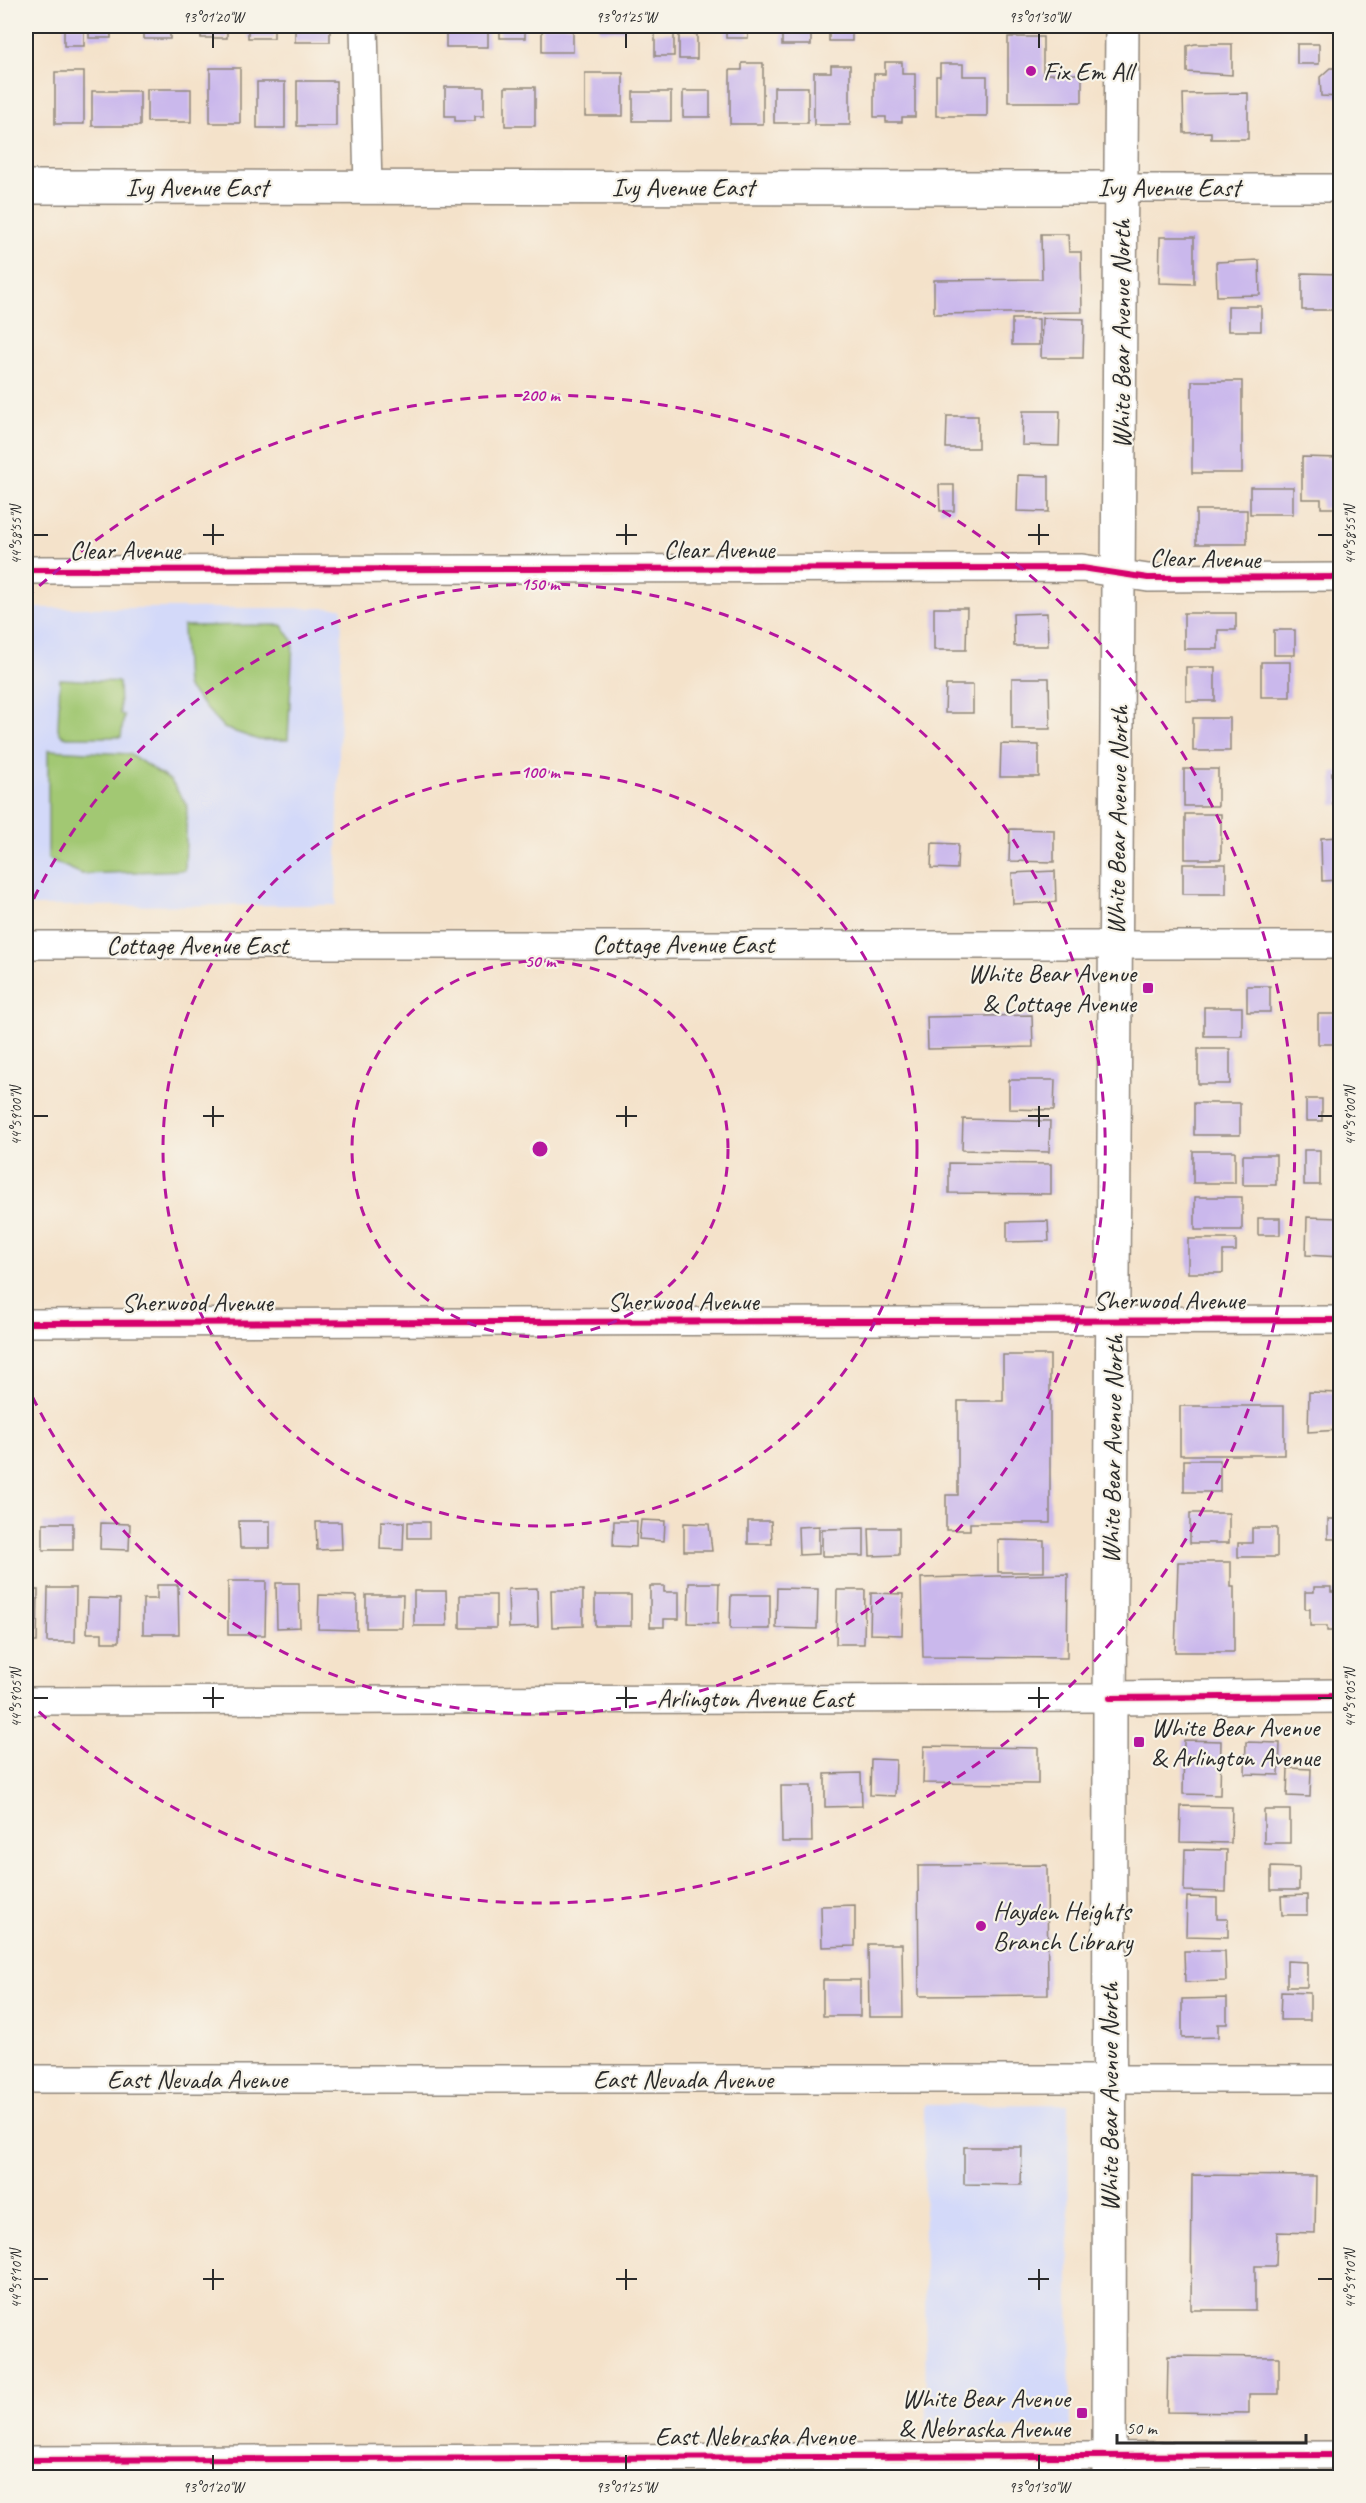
<svg xmlns="http://www.w3.org/2000/svg" width="1366" height="2503" font-family="Caveat,sans-serif">
	<style>
		.built { fill: #d3d9f9 }
		.green { fill: #a2c873; stroke: #667a4f; stroke-width: 1.5 }
		.building { fill: #cab8ec }
		.lines { fill: none; stroke-linecap: round; stroke-linejoin: round }
		.minor-casing { stroke: #90867a; stroke-width: 30 }
		.tertiary-casing { stroke: #90867a; stroke-width: 36 }
		.secondary-casing { stroke: #90867a; stroke-width: 36 }
		.minor { stroke: #fff; stroke-width: 27 }
		.tertiary { stroke: #fff; stroke-width: 33 }
		.secondary { stroke: #fff; stroke-width: 33 }
		.cycleway-casing { stroke: #f7f3e8; stroke-width: 10 }
		.cycleway { stroke: #d6006c; stroke-width: 6 }
		.ticks { fill: none; stroke: #2b2b2b; stroke-width: 2 }
		.ring { fill: none; stroke: #b5179e; stroke-width: 3; stroke-dasharray: 10 8 }
		.poi-dot { fill: #b5179e; stroke: #f7f3e8; stroke-width: 2 }
		.labels { text-anchor: middle; stroke-width: 4.5; stroke-linejoin: round; paint-order: stroke }
		.poi-label { font-size: 26px; fill: #2b2b2b; stroke: #f7f3e8; text-anchor: start }
		.street-label { font-size: 26px; fill: #2b2b2b; stroke: #f7f3e8 }
		.centre { fill: #b5179e; stroke: #f7f3e8; stroke-width: 3 }
		.ring-label { font-size: 18px; text-anchor: middle; font-weight: bold; fill: #b5179e; stroke: #f7f3e8; stroke-width: 4.5; stroke-linejoin: round; paint-order: stroke }
		.neatline { fill: none; stroke: #2b2b2b; stroke-width: 2 }
		.ticks-label { font-size: 15px; text-anchor: middle; fill: #2b2b2b }
	</style>
	<rect width="100%" height="100%" fill="#f7f3e8"/>
	<filter id="ink" filterUnits="userSpaceOnUse"><feTurbulence type="fractalNoise" baseFrequency=".0167" numOctaves="2"/><feDisplacementMap in="SourceGraphic" scale="12" xChannelSelector="R" yChannelSelector="G"/><feConvolveMatrix kernelMatrix="1 2 1 2 8 2 1 2 1" color-interpolation-filters="sRGB"/></filter>
	<filter id="wash" filterUnits="userSpaceOnUse"><feTurbulence type="fractalNoise" baseFrequency=".008" numOctaves="4" result="noise"/><feDisplacementMap in="SourceGraphic" scale="24" xChannelSelector="R" yChannelSelector="G"/><feGaussianBlur stdDeviation="1.35" result="paint"/><feColorMatrix in="noise" values="0 0 0 0 0 0 0 0 0 0 0 0 0 0 0 0 0 1.4 0 .05"/><feComposite in="paint" operator="in"/></filter>
	<g filter="url(#wash)">
		<rect width="100%" height="100%" fill="#f4e2ca"/>
		<!-- built -->
		<g class="built">
			<polygon points="26,608 342,608 336,905 26,906"/>
			<polygon points="1068,2104 1070,2427 926,2428 924,2105"/>
		</g>
		<!-- green -->
		<g class="green">
			<polygon points="282,625 293,641 288,740 259,740 224,728 186,686 183,626"/>
			<polygon points="60,679 119,682 120,714 124,715 121,737 67,737 61,735 58,729"/>
			<polygon points="48,750 130,754 171,781 187,805 185,870 82,874 48,859"/>
		</g>
		<g id="blocks">
			<!-- building -->
			<g class="building">
				<rect x="64" y="26" width="20" height="20"/>
				<rect x="89" y="26" width="22" height="12"/>
				<rect x="144" y="26" width="26" height="13"/>
				<rect x="201" y="26" width="26" height="12"/>
				<rect x="248" y="26" width="26" height="12"/>
				<rect x="295" y="26" width="35" height="16"/>
				<rect x="446" y="26" width="42" height="21"/>
				<rect x="500" y="26" width="25" height="12"/>
				<rect x="542" y="26" width="31" height="26"/>
				<rect x="599" y="26" width="26" height="5"/>
				<rect x="726" y="26" width="22" height="12"/>
				<rect x="782" y="26" width="29" height="19"/>
				<rect x="829" y="26" width="23" height="15"/>
				<rect x="862" y="26" width="26" height="4"/>
				<rect x="966" y="26" width="28" height="4"/>
				<rect x="655" y="33" width="19" height="23"/>
				<rect x="679" y="34" width="18" height="25"/>
				<polygon points="1008,37 1043,37 1043,74 1082,74 1082,102 1008,102"/>
				<rect x="26" y="44" width="2" height="78"/>
				<polygon points="1195,44 1232,44 1232,75 1187,72 1187,46"/>
				<rect x="1297" y="44" width="22" height="20"/>
				<polygon points="885,62 902,62 902,74 915,74 915,117 902,117 902,122 886,122 886,117 874,117 874,74 885,74"/>
				<polygon points="742,63 763,63 763,124 730,124 730,70 742,70"/>
				<polygon points="940,64 963,64 963,76 987,76 987,116 936,116 936,76 940,76"/>
				<polygon points="831,65 850,65 850,125 814,125 814,72 831,72"/>
				<rect x="210" y="68" width="30" height="55"/>
				<polygon points="1330,68 1340,68 1340,97 1321,96 1320,77"/>
				<rect x="55" y="72" width="29" height="52"/>
				<rect x="585" y="73" width="38" height="43"/>
				<rect x="297" y="81" width="39" height="45"/>
				<rect x="257" y="82" width="28" height="46"/>
				<polygon points="445,87 484,87 484,116 475,116 475,121 455,121 455,116 445,116"/>
				<rect x="505" y="87" width="30" height="39"/>
				<rect x="774" y="87" width="34" height="36"/>
				<rect x="147" y="89" width="44" height="33"/>
				<rect x="92" y="91" width="48" height="35"/>
				<rect x="683" y="91" width="27" height="26"/>
				<rect x="633" y="92" width="38" height="29"/>
				<polygon points="1248,93 1248,139 1211,139 1211,132 1184,133 1183,94"/>
				<polygon points="1041,234 1068,234 1069,252 1081,252 1082,312 934,314 934,280 1042,279"/>
				<polygon points="1160,237 1194,237 1194,284 1159,283"/>
				<polygon points="1259,260 1260,295 1217,296 1216,262"/>
				<polygon points="1302,273 1340,274 1340,310 1302,310"/>
				<rect x="1228" y="306" width="33" height="25"/>
				<polygon points="1042,318 1084,319 1083,358 1041,358"/>
				<rect x="1012" y="319" width="27" height="26"/>
				<rect x="1192" y="381" width="50" height="92"/>
				<polygon points="1023,411 1060,411 1059,446 1022,445"/>
				<polygon points="947,416 978,416 978,448 946,448"/>
				<polygon points="1302,457 1340,458 1340,508 1321,508 1321,499 1302,499"/>
				<polygon points="1018,475 1049,476 1049,512 1017,511"/>
				<polygon points="939,485 954,485 954,511 940,511"/>
				<rect x="1250" y="487" width="43" height="27"/>
				<rect x="1196" y="510" width="51" height="34"/>
				<polygon points="934,608 967,608 966,650 934,650"/>
				<polygon points="1047,613 1048,646 1014,646 1013,614"/>
				<polygon points="1184,613 1236,613 1236,630 1218,630 1218,649 1184,649"/>
				<rect x="1274" y="630" width="21" height="25"/>
				<rect x="1333" y="655" width="7" height="51"/>
				<rect x="1261" y="662" width="29" height="35"/>
				<rect x="1186" y="667" width="29" height="34"/>
				<polygon points="1012,678 1049,678 1050,729 1012,729"/>
				<polygon points="946,685 973,685 973,713 945,713"/>
				<rect x="1193" y="718" width="37" height="33"/>
				<polygon points="1001,744 1039,745 1039,777 1000,777"/>
				<rect x="1184" y="769" width="34" height="37"/>
				<polygon points="1340,772 1340,805 1333,805 1332,773"/>
				<rect x="1185" y="814" width="36" height="45"/>
				<polygon points="1010,829 1054,830 1054,862 1009,861"/>
				<polygon points="1340,837 1340,880 1322,881 1321,838"/>
				<polygon points="932,843 958,844 957,869 931,868"/>
				<rect x="1183" y="864" width="43" height="30"/>
				<polygon points="1055,871 1056,902 1013,904 1012,873"/>
				<rect x="1247" y="986" width="23" height="26"/>
				<rect x="1204" y="1007" width="38" height="29"/>
				<rect x="1318" y="1014" width="22" height="30"/>
				<polygon points="1032,1015 1033,1047 928,1049 927,1017"/>
				<rect x="1198" y="1049" width="32" height="35"/>
				<polygon points="1009,1080 1055,1080 1054,1110 1009,1109"/>
				<rect x="1306" y="1099" width="16" height="22"/>
				<rect x="1194" y="1103" width="46" height="32"/>
				<polygon points="963,1119 1050,1121 1049,1152 962,1150"/>
				<rect x="1304" y="1150" width="16" height="35"/>
				<rect x="1193" y="1151" width="42" height="32"/>
				<rect x="1243" y="1155" width="33" height="30"/>
				<polygon points="949,1163 1051,1164 1051,1194 949,1193"/>
				<rect x="1195" y="1197" width="47" height="33"/>
				<polygon points="1307,1217 1340,1218 1340,1257 1306,1255"/>
				<rect x="1258" y="1218" width="22" height="17"/>
				<polygon points="1048,1221 1049,1241 1007,1242 1007,1222"/>
				<polygon points="1188,1239 1236,1239 1236,1251 1223,1251 1223,1273 1188,1273"/>
				<polygon points="1003,1355 1050,1355 1050,1523 970,1523 970,1530 946,1530 946,1495 958,1495 958,1401 1003,1401"/>
				<polygon points="1309,1392 1340,1393 1340,1430 1308,1432"/>
				<rect x="1180" y="1406" width="104" height="49"/>
				<rect x="1184" y="1460" width="36" height="32"/>
				<rect x="1190" y="1513" width="39" height="30"/>
				<rect x="1328" y="1519" width="12" height="20"/>
				<polygon points="641,1520 665,1521 664,1541 639,1539"/>
				<polygon points="239,1521 270,1521 270,1548 240,1548"/>
				<polygon points="381,1521 404,1522 403,1550 380,1549"/>
				<polygon points="614,1521 637,1521 636,1547 613,1546"/>
				<polygon points="748,1521 771,1521 772,1544 748,1544"/>
				<polygon points="316,1522 341,1522 342,1549 317,1550"/>
				<rect x="408" y="1522" width="21" height="16"/>
				<rect x="43" y="1523" width="30" height="27"/>
				<polygon points="101,1523 130,1524 129,1550 100,1549"/>
				<polygon points="684,1523 709,1524 712,1551 684,1551"/>
				<polygon points="819,1526 819,1554 799,1555 798,1527"/>
				<polygon points="864,1528 864,1556 822,1556 822,1529"/>
				<polygon points="869,1528 899,1528 899,1555 870,1556"/>
				<polygon points="1252,1528 1277,1528 1277,1557 1238,1557 1238,1543 1252,1543"/>
				<polygon points="998,1540 1044,1541 1044,1572 998,1572"/>
				<polygon points="1178,1562 1231,1562 1231,1587 1234,1587 1234,1652 1175,1652"/>
				<polygon points="1068,1574 1067,1658 923,1657 921,1578"/>
				<polygon points="228,1581 266,1581 265,1635 228,1635"/>
				<polygon points="276,1583 299,1583 300,1627 277,1628"/>
				<polygon points="689,1583 719,1583 718,1624 688,1623"/>
				<polygon points="157,1585 178,1585 179,1634 143,1634 143,1599 157,1599"/>
				<polygon points="650,1586 664,1586 664,1592 679,1592 679,1619 664,1619 664,1627 650,1627"/>
				<polygon points="1314,1587 1331,1587 1331,1592 1339,1592 1339,1631 1327,1631 1327,1626 1310,1626 1310,1609 1305,1609 1305,1592 1314,1592"/>
				<polygon points="48,1588 76,1588 75,1642 47,1642"/>
				<polygon points="537,1588 538,1627 509,1628 508,1589"/>
				<polygon points="777,1588 818,1589 817,1629 776,1628"/>
				<polygon points="26,1590 38,1590 37,1642 26,1642"/>
				<polygon points="551,1590 583,1590 583,1626 552,1627"/>
				<polygon points="837,1590 865,1590 864,1644 836,1644"/>
				<polygon points="414,1591 446,1591 447,1626 414,1626"/>
				<polygon points="871,1593 903,1594 902,1635 870,1634"/>
				<polygon points="319,1595 357,1596 357,1630 318,1629"/>
				<polygon points="366,1595 403,1595 402,1628 366,1628"/>
				<rect x="460" y="1595" width="36" height="33"/>
				<rect x="595" y="1595" width="36" height="31"/>
				<polygon points="731,1595 770,1595 770,1629 730,1629"/>
				<polygon points="88,1598 120,1599 119,1642 102,1642 102,1633 87,1633"/>
				<polygon points="1184,1740 1221,1741 1220,1795 1183,1794"/>
				<polygon points="1246,1742 1280,1743 1279,1775 1245,1774"/>
				<polygon points="924,1746 1038,1748 1038,1784 923,1783"/>
				<polygon points="871,1759 896,1760 895,1796 870,1795"/>
				<polygon points="1288,1768 1311,1769 1310,1797 1287,1796"/>
				<polygon points="861,1773 862,1806 825,1807 825,1774"/>
				<polygon points="781,1786 811,1786 812,1842 782,1842"/>
				<polygon points="1181,1806 1232,1807 1231,1843 1180,1842"/>
				<rect x="1264" y="1810" width="26" height="33"/>
				<polygon points="1185,1849 1227,1850 1226,1892 1184,1891"/>
				<polygon points="1047,1865 1048,1995 919,1996 918,1866"/>
				<polygon points="1271,1867 1299,1868 1299,1890 1271,1890"/>
				<polygon points="1307,1895 1307,1915 1282,1915 1281,1896"/>
				<polygon points="1187,1897 1217,1898 1217,1919 1228,1919 1228,1937 1186,1936"/>
				<polygon points="855,1905 855,1946 822,1947 821,1906"/>
				<polygon points="868,1944 902,1944 903,2017 869,2017"/>
				<polygon points="1184,1951 1225,1951 1226,1981 1185,1982"/>
				<polygon points="1287,1961 1307,1962 1307,1987 1287,1987"/>
				<rect x="823" y="1980" width="37" height="36"/>
				<polygon points="1281,1992 1310,1993 1310,2020 1280,2020"/>
				<polygon points="1227,1998 1227,2024 1218,2024 1218,2037 1182,2038 1182,1999"/>
				<polygon points="964,2147 1022,2147 1021,2185 964,2184"/>
				<polygon points="1192,2175 1316,2176 1315,2233 1277,2232 1276,2266 1255,2266 1255,2310 1191,2310"/>
				<polygon points="1168,2356 1279,2357 1279,2394 1249,2394 1249,2413 1167,2412"/>
			</g>
		</g>
	</g>
	<g filter="url(#ink)">
		<use href="#blocks" fill-opacity="0" stroke="#90867a" stroke-width="1.5"/>
		<g class="lines">
			<!-- minor casing -->
			<g class="minor-casing">
				<g id="minor">
					<polyline points="364,26 368,187"/>
					<polyline points="1122,188 1340,188"/>
					<polyline points="26,570 1082,568 1148,578 1340,577"/>
					<polyline points="26,945 1340,945"/>
					<polyline points="26,1323 1340,1320"/>
					<polyline points="26,1701 1110,1698"/>
					<polyline points="26,2079 1340,2079"/>
					<polyline points="26,2460 1340,2455"/>
				</g>
			</g>
			<!-- tertiary casing -->
			<g class="tertiary-casing">
				<g id="tertiary">
					<polyline points="26,187 1122,188"/>
					<polyline points="1110,1698 1340,1696"/>
				</g>
			</g>
			<!-- secondary casing -->
			<g class="secondary-casing">
				<polyline id="secondary" points="1109,2478 1110,1698 1122,26"/>
			</g>
			<!-- minor -->
			<use href="#minor" class="minor"/>
			<!-- tertiary -->
			<use href="#tertiary" class="tertiary"/>
			<!-- secondary -->
			<use href="#secondary" class="secondary"/>
			<!-- cycleway casing -->
			<g class="cycleway-casing">
				<g id="cycleway">
					<polyline points="26,570 1082,568 1148,578 1340,577"/>
					<polyline points="26,1323 1340,1320"/>
					<polyline points="1110,1698 1340,1696"/>
					<polyline points="26,2460 1340,2455"/>
				</g>
			</g>
			<!-- cycleway -->
			<use href="#cycleway" class="cycleway"/>
		</g>
	</g>
	<!-- ticks -->
	<path class="ticks" d="M 213,33 L 213,48M 626,33 L 626,48M 1039,33 L 1039,48M 213,524 L 213,545M 626,524 L 626,545M 1039,524 L 1039,545M 33,535 L 48,535M 203,535 L 224,535M 616,535 L 637,535M 1028,535 L 1049,535M 1318,535 L 1333,535M 213,1106 L 213,1127M 626,1106 L 626,1127M 1039,1106 L 1039,1127M 33,1116 L 48,1116M 203,1116 L 224,1116M 616,1116 L 637,1116M 1028,1116 L 1049,1116M 1318,1116 L 1333,1116M 213,1687 L 213,1708M 626,1687 L 626,1708M 1039,1687 L 1039,1708M 33,1698 L 48,1698M 203,1698 L 224,1698M 616,1698 L 637,1698M 1028,1698 L 1049,1698M 1318,1698 L 1333,1698M 213,2269 L 213,2290M 626,2269 L 626,2290M 1039,2269 L 1039,2290M 33,2279 L 48,2279M 203,2279 L 224,2279M 616,2279 L 637,2279M 1028,2279 L 1049,2279M 1318,2279 L 1333,2279M 213,2455 L 213,2470M 626,2455 L 626,2470M 1039,2455 L 1039,2470"/>
	<!-- distance rings -->
	<g class="ring">
		<circle cx="540" cy="1149" r="188"/>
		<circle cx="540" cy="1149" r="377"/>
		<path d="M26 915A565 565 0 1 1 26 1383"/>
		<path d="M26 598A754 754 0 1 1 26 1700"/>
	</g>
	<!-- markers -->
	<g class="poi-dot">
		<circle cx="1031" cy="71" r="6"/>
		<rect x="1142" y="982" width="12" height="12" rx="3"/>
		<rect x="1133" y="1736" width="12" height="12" rx="3"/>
		<circle cx="981" cy="1926" r="6"/>
		<rect x="1076" y="2407" width="12" height="12" rx="3"/>
	</g>
	<g class="labels">
		<!-- poi labels -->
		<g class="poi-label">
			<text x="1043" y="80">Fix Em All</text>
			<text x="1136" y="982" text-anchor="end">White Bear Avenue<tspan x="1136" dy="30">&amp; Cottage Avenue</tspan></text>
			<text x="1151" y="1736">White Bear Avenue<tspan x="1151" dy="30">&amp; Arlington Avenue</tspan></text>
			<text x="993" y="1920">Hayden Heights<tspan x="993" dy="30">Branch Library</tspan></text>
			<text x="1070" y="2407" text-anchor="end">White Bear Avenue<tspan x="1070" dy="30">&amp; Nebraska Avenue</tspan></text>
		</g>
		<!-- street labels -->
		<g class="street-label">
			<text x="197" y="196">Ivy Avenue East</text>
			<text x="683" y="196">Ivy Avenue East</text>
			<text x="1169" y="196">Ivy Avenue East</text>
			<text transform="translate(1121 334) rotate(-90)" y="9">White Bear Avenue North</text>
			<text x="719" y="558">Clear Avenue</text>
			<text x="125" y="559">Clear Avenue</text>
			<text transform="translate(1205 558) rotate(1)" y="9">Clear Avenue</text>
			<text transform="translate(1117 820) rotate(-89)" y="9">White Bear Avenue North</text>
			<text x="683" y="953">Cottage Avenue East</text>
			<text x="197" y="954">Cottage Avenue East</text>
			<text x="1169" y="1309">Sherwood Avenue</text>
			<text x="683" y="1310">Sherwood Avenue</text>
			<text x="197" y="1311">Sherwood Avenue</text>
			<text transform="translate(1112 1449) rotate(-89)" y="9">White Bear Avenue North</text>
			<text x="755" y="1707">Arlington Avenue East</text>
			<text x="197" y="2088">East Nevada Avenue</text>
			<text x="683" y="2088">East Nevada Avenue</text>
			<text transform="translate(1109 2097) rotate(-90)" y="9">White Bear Avenue North</text>
			<text x="755" y="2445">East Nebraska Avenue</text>
		</g>
	</g>
	<circle cx="540" cy="1149" r="9" class="centre"/>
	<g class="ring-label">
		<text x="540" y="401">200 m</text>
		<text x="540" y="590">150 m</text>
		<text x="540" y="778">100 m</text>
		<text x="540" y="967">50 m</text>
	</g>
	<!-- margin -->
	<rect width="1366" height="2503" fill="none" stroke="#f7f3e8" stroke-width="66"/>
	<!-- scale -->
	<path d="M1117 2434v9h189v-9" fill="none" stroke="#2b2b2b" stroke-width="3"/>
	<text x="1126" y="2434" font-size="18" fill="#2b2b2b" stroke="#f7f3e8" stroke-width="4.5" paint-order="stroke">50 m</text>
	<rect x="33" y="33" width="1300" height="2437" class="neatline"/>
	<g class="ticks-label">
		<text x="213" y="22">93°01'20"W</text>
		<text x="626" y="22">93°01'25"W</text>
		<text x="1039" y="22">93°01'30"W</text>
		<text transform="translate(1350 535) rotate(-90)" y="5">44°58'55"N</text>
		<text transform="translate(16 535) rotate(-90)" y="5">44°58'55"N</text>
		<text transform="translate(1350 1116) rotate(-90)" y="5">44°59'00"N</text>
		<text transform="translate(16 1116) rotate(-90)" y="5">44°59'00"N</text>
		<text transform="translate(16 1698) rotate(-90)" y="5">44°59'05"N</text>
		<text transform="translate(1350 1698) rotate(-90)" y="5">44°59'05"N</text>
		<text transform="translate(1350 2279) rotate(-90)" y="5">44°59'10"N</text>
		<text transform="translate(16 2279) rotate(-90)" y="5">44°59'10"N</text>
		<text x="213" y="2492">93°01'20"W</text>
		<text x="626" y="2492">93°01'25"W</text>
		<text x="1039" y="2492">93°01'30"W</text>
	</g>
</svg>
